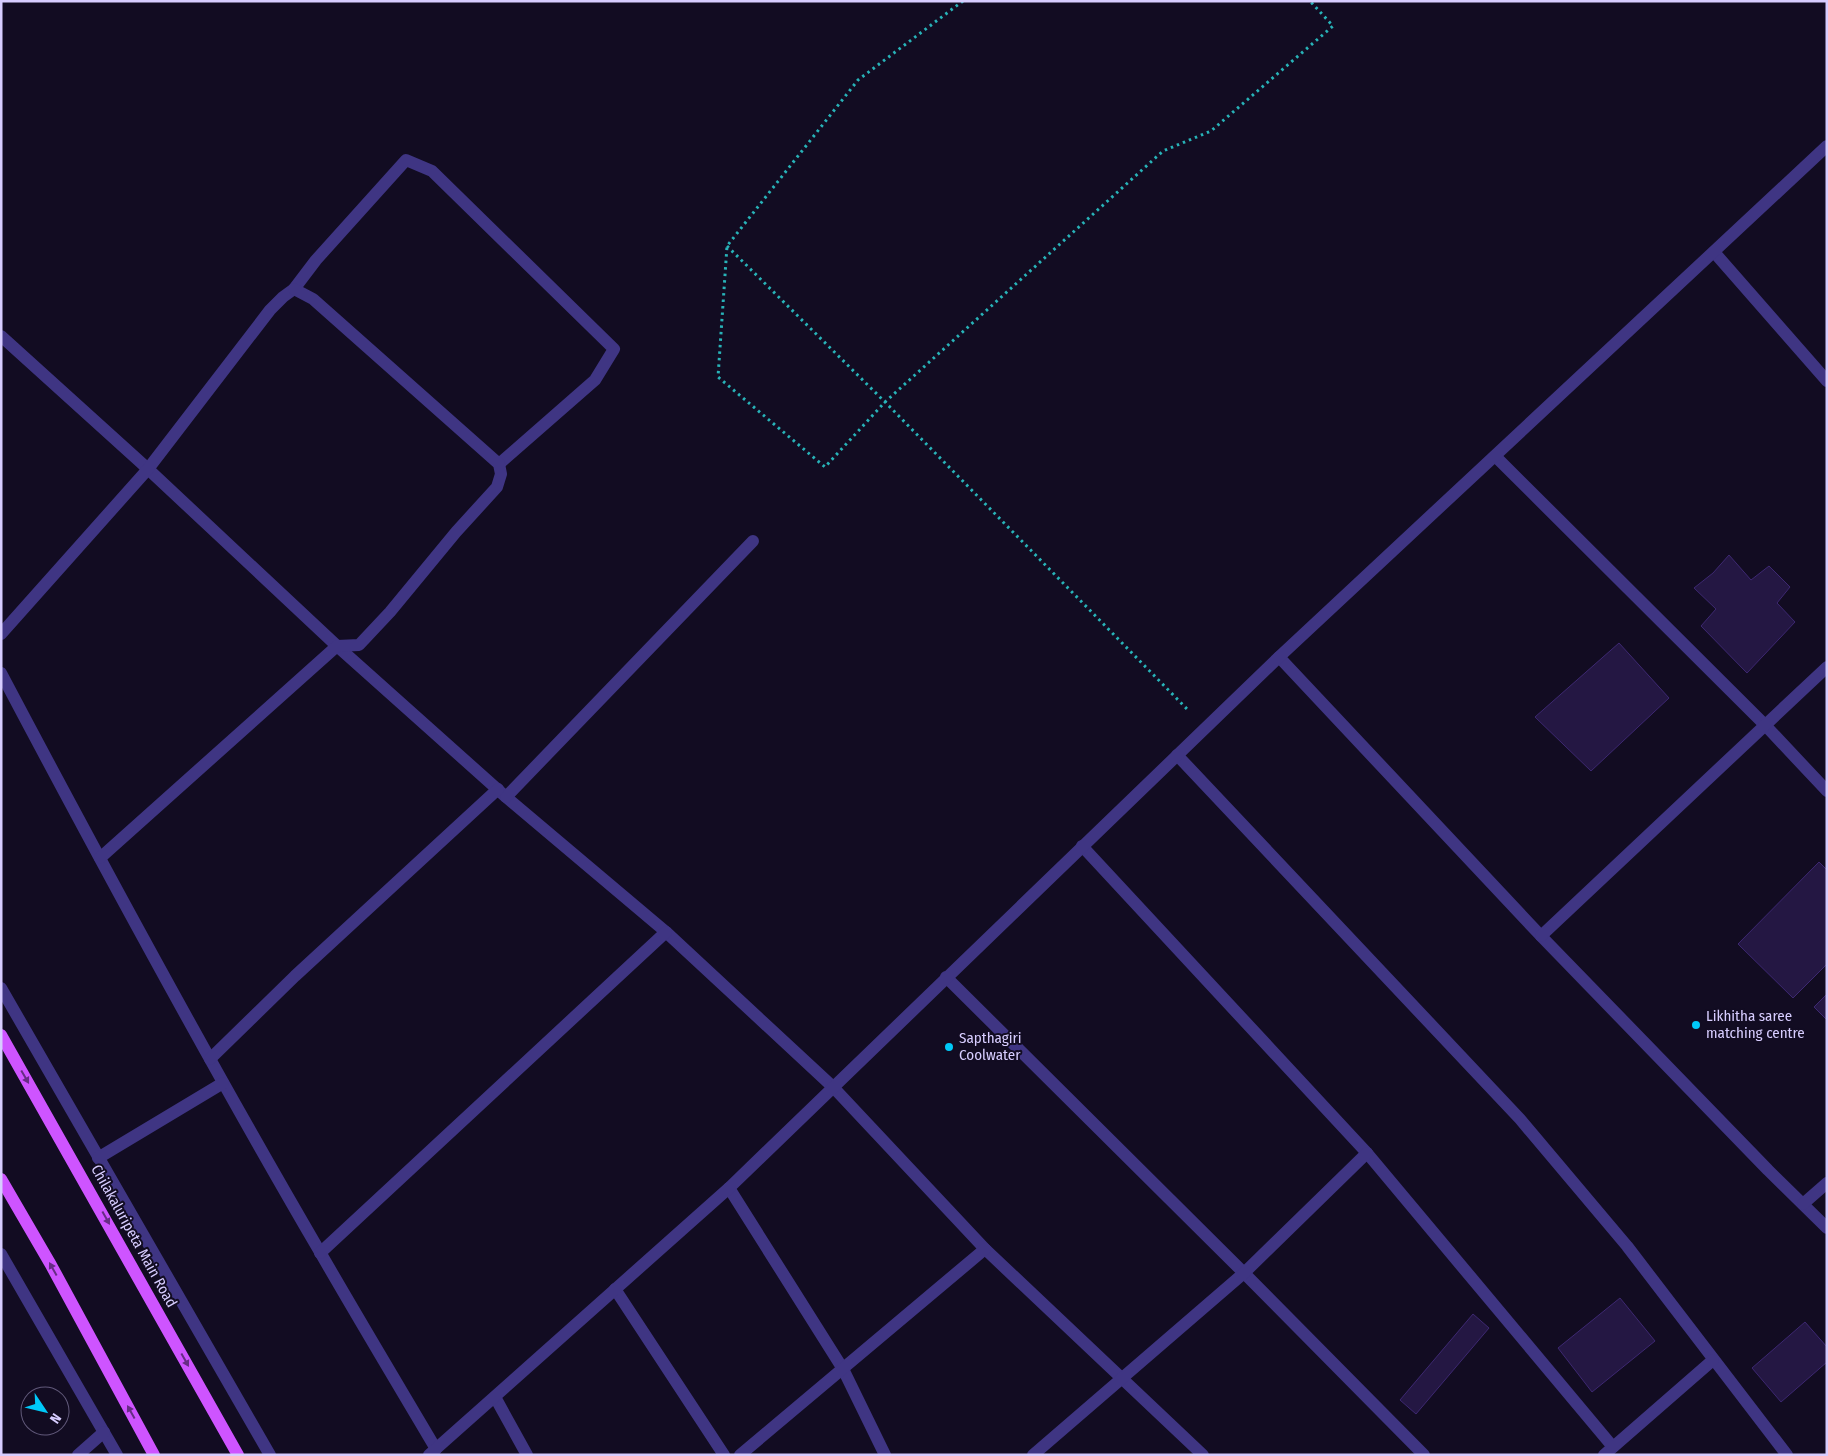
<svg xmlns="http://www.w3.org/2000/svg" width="1828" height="1456" font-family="'Fira Sans Condensed',sans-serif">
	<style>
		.building { fill: #241743; stroke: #3d2871 }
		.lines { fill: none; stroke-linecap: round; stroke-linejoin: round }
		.path { stroke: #28b3b8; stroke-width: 3; stroke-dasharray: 2.5 4; stroke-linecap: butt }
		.minor { stroke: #3f3583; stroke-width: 12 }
		.major { stroke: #ce54ff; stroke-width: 12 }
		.oneway { fill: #672c85 }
		.poi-dot { fill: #00c9f8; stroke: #120c22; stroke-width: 2 }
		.labels { text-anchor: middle; stroke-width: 4; stroke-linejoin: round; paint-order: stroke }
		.poi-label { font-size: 15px; fill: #d7cdff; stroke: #120c22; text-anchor: start }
		.street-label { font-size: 15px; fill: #d7cdff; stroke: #120c22 }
	</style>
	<rect width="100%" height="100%" fill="#120c22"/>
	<!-- building -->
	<g class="building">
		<polygon points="1729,555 1751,580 1769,566 1790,587 1777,603 1795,622 1747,673 1701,626 1716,609 1694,588 1713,573"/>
		<polygon points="1619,643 1669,698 1591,771 1535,717"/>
		<polygon points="1819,862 1827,870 1827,964 1793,998 1738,944"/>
		<polygon points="1827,994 1827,1020 1814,1007"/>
		<polygon points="1620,1298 1655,1341 1592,1392 1558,1348"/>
		<polygon points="1473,1314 1489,1328 1416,1414 1400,1400"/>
		<polygon points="1805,1322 1827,1347 1827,1362 1781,1402 1752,1368"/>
	</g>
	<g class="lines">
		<!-- path -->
		<g class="path">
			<polyline points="963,1 858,80 727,246 718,377 825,467 885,402 1163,151 1211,131 1333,26 1310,1"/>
			<polyline points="727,246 885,402 1189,711"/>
		</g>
		<!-- minor -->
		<g class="minor">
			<polyline points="1714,252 1827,381"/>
			<polyline points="1,336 148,469 337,646 506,797 666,932 833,1087 985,1249 1203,1455"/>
			<polyline points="1495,456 1765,725 1827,791"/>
			<polyline points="1,634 148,469 270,310 283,297 294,289 316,260 406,160 432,171 614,349 595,380 499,464"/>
			<polyline points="1279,657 1541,936 1768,1170 1827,1228"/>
			<path d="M 1,673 C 104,868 209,1062 320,1252 C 358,1318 397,1383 436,1449"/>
			<polyline points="1177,755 1520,1119 1627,1246 1787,1455"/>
			<polyline points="506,797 753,541"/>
			<polyline points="1082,846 1367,1153 1613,1447"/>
			<polyline points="100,858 337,646 359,645 390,612 456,532 497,487 501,474 499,464 313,299 294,289"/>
			<polyline points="1541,936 1827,667"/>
			<polyline points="946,977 1244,1273 1424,1455"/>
			<polyline points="1,988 270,1455"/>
			<polyline points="210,1059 295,976 498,789"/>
			<polyline points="98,1158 223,1083"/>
			<polyline points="729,1188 843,1369 885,1455"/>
			<polyline points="1803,1204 1827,1183"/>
			<polyline points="320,1253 666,932"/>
			<polyline points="1,1254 117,1455"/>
			<polyline points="615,1289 724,1455"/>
			<polyline points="495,1397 527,1455"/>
			<polyline points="78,1455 104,1432"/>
			<polyline points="429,1455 729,1188 1279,657 1827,146"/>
			<polyline points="740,1455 985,1249"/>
			<polyline points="1033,1455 1244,1273 1367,1153"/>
			<polyline points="1604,1455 1713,1360"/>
		</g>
		<!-- major -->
		<g class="major">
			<polyline points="1,1035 238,1455"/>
			<polyline points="1,1179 51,1265 154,1455"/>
		</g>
	</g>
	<!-- one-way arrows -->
	<defs><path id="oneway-solid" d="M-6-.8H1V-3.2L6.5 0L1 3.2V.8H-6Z" transform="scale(1.25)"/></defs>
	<g class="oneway">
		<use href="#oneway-solid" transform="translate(25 1077) rotate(60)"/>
		<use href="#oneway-solid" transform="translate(106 1218) rotate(61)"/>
		<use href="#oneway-solid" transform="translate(53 1269) rotate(-119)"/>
		<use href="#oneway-solid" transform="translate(185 1360) rotate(61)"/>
		<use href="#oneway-solid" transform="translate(131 1412) rotate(-119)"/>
	</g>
	<!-- markers -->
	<g class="poi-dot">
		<circle cx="1696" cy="1025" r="5"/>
		<circle cx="949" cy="1047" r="5"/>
	</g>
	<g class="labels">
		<!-- poi labels -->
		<g class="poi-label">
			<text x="1706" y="1021">Likhitha saree<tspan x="1706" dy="17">matching centre</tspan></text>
			<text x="959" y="1043">Sapthagiri<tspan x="959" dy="17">Coolwater</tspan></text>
		</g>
		<!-- street labels -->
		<g class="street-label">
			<text transform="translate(134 1236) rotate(61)" y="5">Chilakaluripeta Main Road</text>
		</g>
	</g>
	<!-- border -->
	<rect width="1828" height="1456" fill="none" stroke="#d7cdff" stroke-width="5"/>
	<!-- north arrow -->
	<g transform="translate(45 1411) rotate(125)"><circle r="24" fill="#120c22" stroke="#61597a"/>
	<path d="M0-4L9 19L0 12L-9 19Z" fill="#00c9f8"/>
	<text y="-8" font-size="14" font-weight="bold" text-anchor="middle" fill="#d7cdff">N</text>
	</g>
</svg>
